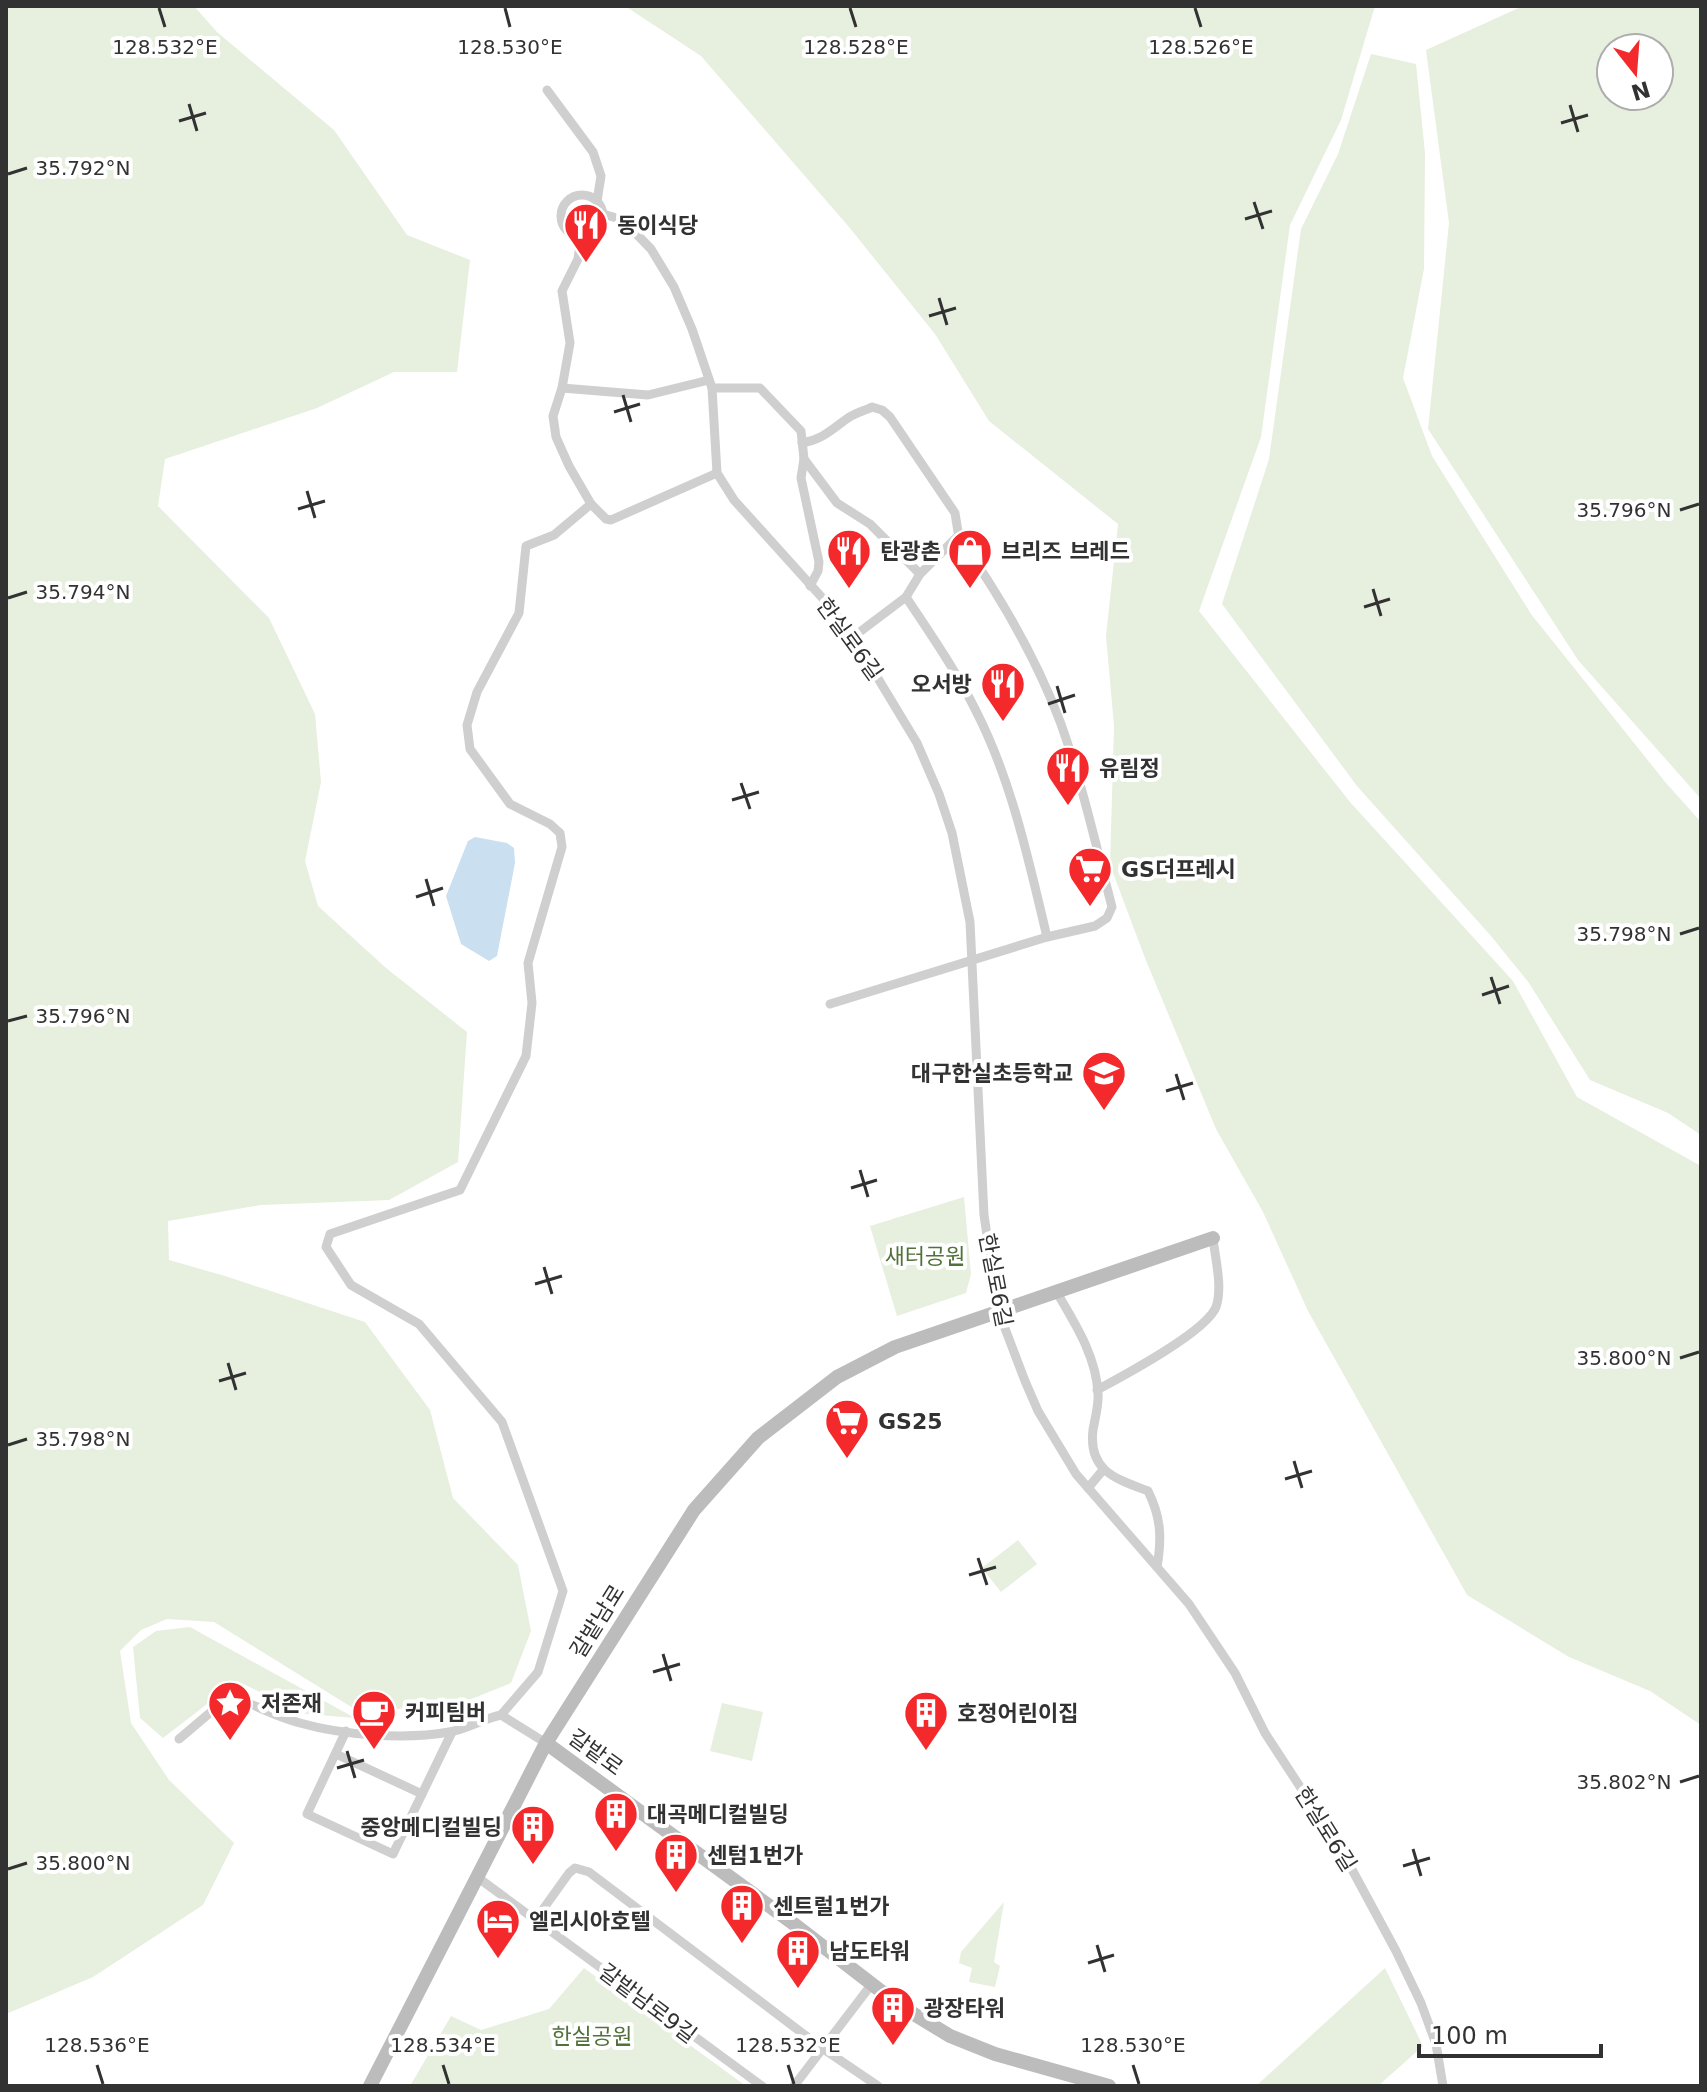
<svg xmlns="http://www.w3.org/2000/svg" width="1707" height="2092" font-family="'DejaVu Sans','Noto Sans KR',sans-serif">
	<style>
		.green { fill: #e7efdf; fill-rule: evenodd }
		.water { fill: #cadff0 }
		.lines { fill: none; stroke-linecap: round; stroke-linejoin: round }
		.street { stroke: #cfcfcf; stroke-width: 9 }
		.secondary { stroke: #bcbcbc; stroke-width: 14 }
		.ticks { fill: none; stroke: #323232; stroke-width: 3 }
		.labels { text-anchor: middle; stroke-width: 8; stroke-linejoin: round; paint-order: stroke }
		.poi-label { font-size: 22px; font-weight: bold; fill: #323232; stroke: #fff; text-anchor: start }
		.street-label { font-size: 22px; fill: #323232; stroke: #fff }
		.park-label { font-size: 22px; fill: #51723a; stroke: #fff }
		.ticks-label { font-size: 20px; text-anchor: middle; fill: #323232; stroke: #fff; stroke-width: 8; stroke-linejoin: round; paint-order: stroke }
	</style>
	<rect width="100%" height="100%" fill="#fff"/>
	<!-- green -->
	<g class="green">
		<polygon points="6,6 194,6 217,32 334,130 407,235 470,260 457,372 394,372 317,408 165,459 158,506 269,618 315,714 321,782 305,861 318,906 386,968 467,1032 458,1162 389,1200 261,1205 168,1221 169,1260 225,1276 365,1322 430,1410 453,1498 518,1565 531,1631 511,1683 464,1702 361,1713 214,1622 167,1619 141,1630 120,1651 131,1723 169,1780 234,1843 203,1905 93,1977 6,2014"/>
		<polygon points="625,6 1375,6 1341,120 1290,225 1261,437 1199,611 1350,802 1513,981 1577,1097 1701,1166 1701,1725 1650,1691 1569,1657 1467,1595 1308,1311 1263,1212 1216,1129 1145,958 1110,865 1114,726 1106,636 1118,524 989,421 935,334 849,227 701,56"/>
		<path d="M 1523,6 L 1701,6 L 1701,799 L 1578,660 L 1428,429 L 1449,223 L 1426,50 ZM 1611,48 L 1659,48 L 1659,96 L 1611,96 Z"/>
		<polygon points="1371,54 1416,64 1425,153 1424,269 1403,378 1432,456 1531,614 1666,783 1701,822 1701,1135 1668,1113 1590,1080 1529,983 1491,936 1357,786 1222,604 1269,459 1301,229 1338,154"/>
		<polygon points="964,1197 971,1274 966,1293 897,1316 870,1226"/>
		<polygon points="1018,1540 1037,1564 1001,1592 982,1568"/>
		<polygon points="190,1627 355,1718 306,1714 237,1681 163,1738 140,1718 133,1647 156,1631"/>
		<polygon points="722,1703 763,1712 752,1761 710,1751"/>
		<polygon points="1004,1902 994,1962 1000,1966 995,1987 969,1982 972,1968 959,1963 961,1952"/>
		<polygon points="584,1968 746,2086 410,2086 451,2016 481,2030 549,2009"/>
		<polygon points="1385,1968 1423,2046 1378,2086 1256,2086"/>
	</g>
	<!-- water -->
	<polygon class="water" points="475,837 507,843 514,848 515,863 497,956 489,961 461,944 446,896 468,841"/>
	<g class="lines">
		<!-- street -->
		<g class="street">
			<polyline points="547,90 593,152 601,176 597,201"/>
			<circle cx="582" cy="216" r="21"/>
			<polyline points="603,214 623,220 651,249 674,287 692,329 712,388 717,473 734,500 826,602 853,637 917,743 939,794 952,833 970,922 984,1215 998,1310 1025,1381 1038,1411 1076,1474 1189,1604 1235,1673 1265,1733 1342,1851 1396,1951 1421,2003 1436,2044 1443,2086"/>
			<polyline points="581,237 578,259 562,291 570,343 562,388 553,416 556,437 569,466 591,504 606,519 611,520 717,473"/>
			<polyline points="562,388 648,395 709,380"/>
			<polyline points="712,388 760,388 801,431 804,459 837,503 870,524 920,574"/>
			<path d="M 802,443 C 822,440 832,429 848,418 C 855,413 864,411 872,407 L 882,410 L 890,417 L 955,513 L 959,538"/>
			<polyline points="804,459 801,478 819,562 818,571 810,586"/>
			<path d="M 906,597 C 931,635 957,672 977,713 C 1012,782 1029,862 1047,937"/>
			<path d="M 830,1004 L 1047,937 L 1095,926 L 1107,918 L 1112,907 C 1096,846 1082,783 1061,724 C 1036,657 999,594 958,536 L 920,574 L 906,597 L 853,637"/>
			<path d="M 1056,1291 C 1074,1322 1096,1355 1098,1393 C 1099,1405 1095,1418 1093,1430 C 1088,1471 1116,1479 1148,1491 C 1161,1517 1162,1538 1157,1567"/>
			<path d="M 1097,1390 C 1123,1376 1206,1332 1216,1307 C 1223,1287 1215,1258 1213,1238"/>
			<polyline points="1088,1488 1103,1470"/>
			<polyline points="501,1715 538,1672 563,1591 502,1422 419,1324 351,1285 326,1247 330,1234 460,1190 526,1056 532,1003 528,963 562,847 560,833 550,824 510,804 470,749 467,725 477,692 519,613 526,546 554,535 591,504"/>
			<polyline points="346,1731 307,1814 393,1854 452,1732"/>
			<path d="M 179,1739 L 231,1695 C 253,1705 277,1717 300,1723 C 342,1735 405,1740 449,1732 C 465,1730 482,1719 501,1715 L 546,1743"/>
			<polyline points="336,1754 422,1794"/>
			<polyline points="477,1877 762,2086"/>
			<polyline points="536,1919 569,1873 575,1868 589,1872 822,2048 878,2086"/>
			<polyline points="794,2086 871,1985"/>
		</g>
		<!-- secondary -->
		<g class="secondary">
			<polyline points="546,1743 790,1921 899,2005 950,2036 995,2054 1109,2086"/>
			<polyline points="370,2086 546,1743 694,1510 758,1438 837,1377 895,1347 1213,1238"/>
		</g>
	</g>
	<!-- ticks -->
	<path class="ticks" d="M 159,8 L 165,27M 505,8 L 510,27M 850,8 L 856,27M 1195,8 L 1201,27M 189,104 L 197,131M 1570,105 L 1578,132M 179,121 L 206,113M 1561,123 L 1588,115M 8,174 L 27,168M 1254,202 L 1263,229M 1245,219 L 1272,211M 939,298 L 947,325M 929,316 L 956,308M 623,395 L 631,422M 614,412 L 640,404M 307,491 L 315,518M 298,509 L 325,501M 1680,510 L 1699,504M 1373,589 L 1381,616M 8,598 L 27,592M 1364,607 L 1390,599M 1057,686 L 1065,713M 1048,704 L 1075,695M 741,783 L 750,809M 732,800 L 759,792M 426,879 L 434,906M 416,897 L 443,888M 1680,934 L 1699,928M 1491,977 L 1500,1004M 1482,995 L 1509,986M 8,1021 L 27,1016M 1176,1074 L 1184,1100M 1166,1091 L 1193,1083M 860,1170 L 868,1197M 851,1188 L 877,1180M 544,1267 L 552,1294M 535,1284 L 562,1276M 1680,1358 L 1699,1352M 228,1363 L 236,1390M 219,1381 L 246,1373M 8,1445 L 27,1439M 1294,1461 L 1302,1488M 1285,1479 L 1312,1471M 978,1558 L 987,1585M 969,1575 L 996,1567M 663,1654 L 671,1681M 653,1672 L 680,1664M 347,1751 L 355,1778M 337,1768 L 364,1760M 1680,1782 L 1699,1776M 1413,1849 L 1421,1876M 1403,1866 L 1430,1858M 8,1869 L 27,1863M 1097,1945 L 1105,1972M 1088,1963 L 1114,1955M 97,2065 L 103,2084M 443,2065 L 449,2084M 788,2065 L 794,2084M 1133,2065 L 1139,2084"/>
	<!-- icons -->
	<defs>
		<g id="restaurant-pin" transform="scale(2.3)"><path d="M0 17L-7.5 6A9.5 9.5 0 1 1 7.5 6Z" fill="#f3292c" stroke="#fff"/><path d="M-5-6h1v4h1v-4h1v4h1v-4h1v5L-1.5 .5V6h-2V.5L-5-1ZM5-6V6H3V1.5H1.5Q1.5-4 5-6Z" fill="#fff"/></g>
		<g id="shop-pin" transform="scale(2.3)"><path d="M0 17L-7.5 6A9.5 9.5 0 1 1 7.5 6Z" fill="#f3292c" stroke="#fff"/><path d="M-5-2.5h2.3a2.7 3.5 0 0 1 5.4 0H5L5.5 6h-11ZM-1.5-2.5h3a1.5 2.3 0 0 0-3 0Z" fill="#fff"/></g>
		<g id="supermarket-pin" transform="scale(2.3)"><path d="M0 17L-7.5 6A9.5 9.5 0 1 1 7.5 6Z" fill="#f3292c" stroke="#fff"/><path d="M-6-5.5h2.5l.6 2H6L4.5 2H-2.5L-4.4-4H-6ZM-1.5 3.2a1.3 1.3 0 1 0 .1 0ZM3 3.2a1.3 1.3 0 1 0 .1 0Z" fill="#fff"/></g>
		<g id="school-pin" transform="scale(2.3)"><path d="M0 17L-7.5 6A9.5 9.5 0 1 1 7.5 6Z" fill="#f3292c" stroke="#fff"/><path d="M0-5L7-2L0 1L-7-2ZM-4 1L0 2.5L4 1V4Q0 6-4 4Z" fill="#fff"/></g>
		<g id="sight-pin" transform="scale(2.3)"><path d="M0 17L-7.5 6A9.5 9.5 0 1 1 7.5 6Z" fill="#f3292c" stroke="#fff"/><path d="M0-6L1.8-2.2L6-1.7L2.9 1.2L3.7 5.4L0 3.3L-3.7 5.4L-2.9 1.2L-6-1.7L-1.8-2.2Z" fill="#fff"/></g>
		<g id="cafe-pin" transform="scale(2.3)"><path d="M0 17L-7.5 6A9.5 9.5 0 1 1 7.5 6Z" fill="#f3292c" stroke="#fff"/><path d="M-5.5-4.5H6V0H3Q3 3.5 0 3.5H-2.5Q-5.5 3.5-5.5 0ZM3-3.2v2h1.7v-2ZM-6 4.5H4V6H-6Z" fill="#fff"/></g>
		<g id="building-pin" transform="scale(2.3)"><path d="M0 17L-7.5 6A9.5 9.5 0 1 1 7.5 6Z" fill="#f3292c" stroke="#fff"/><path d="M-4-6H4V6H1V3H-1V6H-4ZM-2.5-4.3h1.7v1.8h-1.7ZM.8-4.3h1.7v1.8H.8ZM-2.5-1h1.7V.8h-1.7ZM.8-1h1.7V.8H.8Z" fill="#fff"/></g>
		<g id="hotel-pin" transform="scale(2.3)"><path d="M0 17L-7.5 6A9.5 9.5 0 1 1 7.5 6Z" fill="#f3292c" stroke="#fff"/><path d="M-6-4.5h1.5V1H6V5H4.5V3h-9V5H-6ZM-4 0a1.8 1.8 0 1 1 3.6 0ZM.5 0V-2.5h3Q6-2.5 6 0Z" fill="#fff"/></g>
	</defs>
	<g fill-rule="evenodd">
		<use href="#restaurant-pin" x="586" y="225"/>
		<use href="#restaurant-pin" x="849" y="551"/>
		<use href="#shop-pin" x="970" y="551"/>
		<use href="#restaurant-pin" x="1003" y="684"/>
		<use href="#restaurant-pin" x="1068" y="768"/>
		<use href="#supermarket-pin" x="1090" y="869"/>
		<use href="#school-pin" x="1104" y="1073"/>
		<use href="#supermarket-pin" x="847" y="1421"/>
		<use href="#sight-pin" x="230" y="1703"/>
		<use href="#cafe-pin" x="374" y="1712"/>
		<use href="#building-pin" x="926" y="1713"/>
		<use href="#building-pin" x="616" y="1814"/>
		<use href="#building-pin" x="533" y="1827"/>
		<use href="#building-pin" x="676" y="1855"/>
		<use href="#building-pin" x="742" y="1906"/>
		<use href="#hotel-pin" x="498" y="1921"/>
		<use href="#building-pin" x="798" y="1951"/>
		<use href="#building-pin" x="893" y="2008"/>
	</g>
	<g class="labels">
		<!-- poi labels -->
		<g class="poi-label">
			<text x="617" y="233">동이식당</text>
			<text x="880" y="559">탄광촌</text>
			<text x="1001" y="559">브리즈 브레드</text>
			<text x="972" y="692" text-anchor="end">오서방</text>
			<text x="1099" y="776">유림정</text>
			<text x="1121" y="877">GS더프레시</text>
			<text x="1073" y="1081" text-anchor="end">대구한실초등학교</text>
			<text x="878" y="1429">GS25</text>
			<text x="261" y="1711">저존재</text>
			<text x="405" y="1720">커피팀버</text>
			<text x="957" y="1721">호정어린이집</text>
			<text x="647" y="1822">대곡메디컬빌딩</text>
			<text x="502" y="1835" text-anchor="end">중앙메디컬빌딩</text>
			<text x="707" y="1863">센텀1번가</text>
			<text x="773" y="1914">센트럴1번가</text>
			<text x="529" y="1929">엘리시아호텔</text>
			<text x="829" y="1959">남도타워</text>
			<text x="924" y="2016">광장타워</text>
		</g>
		<!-- street labels -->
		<g class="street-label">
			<text transform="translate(850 639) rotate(54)" y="8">한실로6길</text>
			<text transform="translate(996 1280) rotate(79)" y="8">한실로6길</text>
			<text transform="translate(597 1621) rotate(-58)" y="8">갈밭남로</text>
			<text transform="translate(596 1752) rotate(36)" y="8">갈밭로</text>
			<text transform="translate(1326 1829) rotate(58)" y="8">한실로6길</text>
			<text transform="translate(648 2003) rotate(37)" y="8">갈밭남로9길</text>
		</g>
		<!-- park labels -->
		<g class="park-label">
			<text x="925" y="1264">새터공원</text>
			<text x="592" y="2044">한실공원</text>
		</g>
	</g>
	<g class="ticks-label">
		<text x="165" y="54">128.532°E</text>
		<text x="510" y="54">128.530°E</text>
		<text x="856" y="54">128.528°E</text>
		<text x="1201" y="54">128.526°E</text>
		<text x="83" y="175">35.792°N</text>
		<text x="1624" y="517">35.796°N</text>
		<text x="83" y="599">35.794°N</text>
		<text x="1624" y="941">35.798°N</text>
		<text x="83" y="1023">35.796°N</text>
		<text x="1624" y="1365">35.800°N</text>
		<text x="83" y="1446">35.798°N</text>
		<text x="1624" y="1789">35.802°N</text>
		<text x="83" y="1870">35.800°N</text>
		<text x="97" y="2052">128.536°E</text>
		<text x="443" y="2052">128.534°E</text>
		<text x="788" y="2052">128.532°E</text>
		<text x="1133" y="2052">128.530°E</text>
	</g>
	<!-- border -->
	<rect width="1707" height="2092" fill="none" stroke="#323232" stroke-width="16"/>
	<!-- north arrow -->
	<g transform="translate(1635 72) rotate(163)"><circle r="38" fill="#ffffff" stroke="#adadad" stroke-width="2"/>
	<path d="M0-6L14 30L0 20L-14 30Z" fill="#f3292c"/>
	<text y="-12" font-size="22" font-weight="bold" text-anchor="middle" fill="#323232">N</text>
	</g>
	<!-- scale -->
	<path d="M1419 2044v12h182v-12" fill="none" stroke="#323232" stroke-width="4"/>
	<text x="1431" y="2044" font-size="24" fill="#323232" stroke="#ffffff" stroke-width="6" paint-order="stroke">100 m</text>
</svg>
